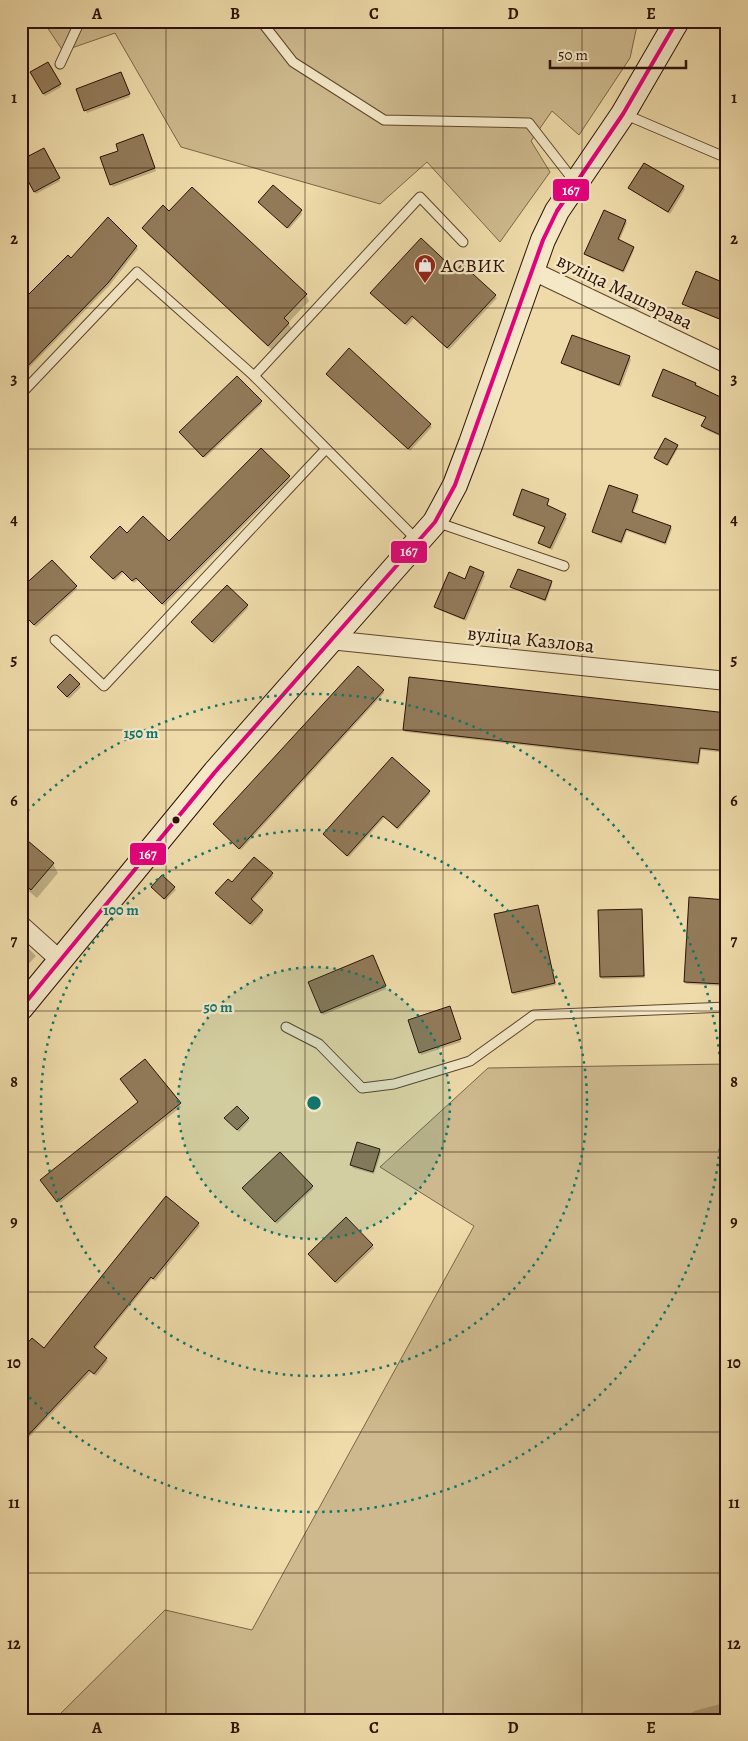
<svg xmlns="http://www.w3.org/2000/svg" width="748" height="1741" font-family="Alegreya,serif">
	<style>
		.green { fill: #cdb98d; stroke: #7e6548 }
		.shadow { fill: #0003 }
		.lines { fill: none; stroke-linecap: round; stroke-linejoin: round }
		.canal { stroke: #ad9670; stroke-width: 19 }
		.building { fill: #927a59; stroke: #2e1102 }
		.lane-casing { stroke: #5e442c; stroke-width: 11 }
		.street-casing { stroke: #5e442c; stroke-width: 20 }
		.secondary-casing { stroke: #2e1102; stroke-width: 26 }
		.lane { stroke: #f4e8c7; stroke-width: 9 }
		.street { stroke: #f4e8c7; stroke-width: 18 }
		.secondary { stroke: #f4e8c7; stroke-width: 24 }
		.bus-1-casing { stroke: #f4e8c7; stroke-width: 8 }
		.bus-1 { stroke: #e5007d; stroke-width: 4 }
		.grid { fill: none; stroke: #2e1102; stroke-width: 1; stroke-opacity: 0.55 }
		.ring { fill: none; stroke: #0f766e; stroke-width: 2.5; stroke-dasharray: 2.5 5 }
		.bus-dot { fill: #2e1102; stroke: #f4e8c7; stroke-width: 2 }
		.labels { text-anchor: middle; stroke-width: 4.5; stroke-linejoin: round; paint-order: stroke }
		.poi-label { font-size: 20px; fill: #2e1102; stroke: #f4e8c7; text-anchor: start }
		.street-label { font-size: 20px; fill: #2e1102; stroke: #f4e8c7 }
		.centre { fill: #0f766e; stroke: #f4e8c7; stroke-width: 2.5 }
		.ring-label { font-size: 15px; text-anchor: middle; font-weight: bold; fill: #0f766e; stroke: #f4e8c7; stroke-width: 4.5; stroke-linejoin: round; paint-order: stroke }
		.line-badge { stroke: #f4e8c7; stroke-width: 2 }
		.badge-label { font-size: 14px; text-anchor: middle; font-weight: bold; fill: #fff }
		.neatline { fill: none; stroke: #2e1102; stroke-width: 2 }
		.grid-label { font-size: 16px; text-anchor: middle; font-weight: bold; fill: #2e1102 }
	</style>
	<rect width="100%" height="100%" fill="#eedba9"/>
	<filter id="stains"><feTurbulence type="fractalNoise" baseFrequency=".004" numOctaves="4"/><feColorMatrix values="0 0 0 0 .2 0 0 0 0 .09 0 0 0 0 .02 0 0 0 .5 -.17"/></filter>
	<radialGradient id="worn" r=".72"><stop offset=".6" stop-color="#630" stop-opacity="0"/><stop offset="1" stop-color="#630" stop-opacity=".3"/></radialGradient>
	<!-- green -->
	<g class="green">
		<polygon points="43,21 638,21 630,58 579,135 552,111 531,141 550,172 500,242 427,162 380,204 181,147 115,33 63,51"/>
		<polygon points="727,1064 727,1720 54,1720 165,1610 252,1630 474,1226 380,1167 488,1068"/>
	</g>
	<!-- shadow -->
	<g class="shadow">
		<polygon points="48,64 61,87 45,96 32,72"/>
		<polygon points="122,76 130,97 87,113 78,90"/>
		<polygon points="144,138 156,171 113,187 111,184 120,152"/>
		<polygon points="44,150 60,181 36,194 21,165"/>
		<polygon points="683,187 685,189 670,214 629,188"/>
		<polygon points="259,202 301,211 302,214 289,229"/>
		<polygon points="169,212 306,295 309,301 288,323 292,329 272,350 147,234 144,228"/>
		<polygon points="625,221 627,223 619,241 634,250 624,273 587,256 585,254"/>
		<polygon points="136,247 138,249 109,286 21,376 21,304 71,260"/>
		<polygon points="462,266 497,298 449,350 414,318 407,326 373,295 456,273"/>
		<polygon points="727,285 727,323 684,303"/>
		<polygon points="629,357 631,360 621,387 564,365 562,363"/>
		<polygon points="327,374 430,425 432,427 410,451"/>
		<polygon points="695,384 727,401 726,439 704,429 703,426 707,418 654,396"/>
		<polygon points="261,402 262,404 205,458 182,434"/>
		<polygon points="677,446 678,448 668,466 657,460 655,458"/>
		<polygon points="289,476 290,479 164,606 138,580 134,583 124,572 115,581 93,559 127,534 169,543"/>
		<polygon points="637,496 639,499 633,514 670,527 672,529 666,545 627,531 622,544 595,534 594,532"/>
		<polygon points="548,500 548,507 567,518 552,550 539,543 546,528 516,518 515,515"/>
		<polygon points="483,573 485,576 466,621 437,609 436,607 466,580"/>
		<polygon points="551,582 552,585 546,602 512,587"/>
		<polygon points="76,587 77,589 36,627 21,612"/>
		<polygon points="247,606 248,608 214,644 194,624"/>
		<polygon points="79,685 81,687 69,699 60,690"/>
		<polygon points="383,691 384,693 241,850 216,827 214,825"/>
		<polygon points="727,714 727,753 701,750 699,765 405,732 404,729"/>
		<polygon points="429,792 430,794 398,830 385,817 349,857 326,837"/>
		<polygon points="21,837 53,864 58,873 37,898 21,885"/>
		<polygon points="272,874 273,877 252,901 263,913 252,926 216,894 232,884"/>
		<polygon points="174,888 176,890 166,900 154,890"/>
		<polygon points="727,901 724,986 686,984 685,981"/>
		<polygon points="539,908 556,985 514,995 513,992"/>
		<polygon points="642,910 645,978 602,979 601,977"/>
		<polygon points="21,941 36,956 21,972"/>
		<polygon points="374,959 386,989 323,1015 322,1012"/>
		<polygon points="450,1010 461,1042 421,1055 409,1020"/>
		<polygon points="145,1061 181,1107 60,1203 43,1183 140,1102"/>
		<polygon points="248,1119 249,1121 239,1132 227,1121"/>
		<polygon points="380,1150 381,1153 374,1174 353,1168 351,1165"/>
		<polygon points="312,1187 313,1189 277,1224 245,1191"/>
		<polygon points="346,1219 374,1248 337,1284 309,1254"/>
		<polygon points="198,1224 200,1226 155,1281 152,1279 95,1349 108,1361 96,1376 91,1372 21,1446 21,1352 44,1350"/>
	</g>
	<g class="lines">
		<!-- canal -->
		<polyline class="canal" points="698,1720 727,1712"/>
	</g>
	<!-- building -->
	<g class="building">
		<polygon points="48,62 61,84 43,94 30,72"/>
		<polygon points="121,72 130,94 84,111 76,89"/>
		<polygon points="143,134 155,168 110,185 100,157 118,151 116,144"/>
		<polygon points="44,148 60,178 34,192 21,168 21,160"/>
		<polygon points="644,163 684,186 668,212 628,188"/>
		<polygon points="273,185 302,210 287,228 258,202"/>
		<polygon points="192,187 307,294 284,318 289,323 268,346 142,228 163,205 169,211"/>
		<polygon points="604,210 626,220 618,239 634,247 623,271 584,254"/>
		<polygon points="108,217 137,246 108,283 21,373 21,302 68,255 71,258"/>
		<polygon points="421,238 456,271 462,264 496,295 447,348 412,316 405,324 370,293"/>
		<polygon points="696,271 727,284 727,322 682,304"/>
		<polygon points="572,335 630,356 619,385 561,363"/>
		<polygon points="349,348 431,424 408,449 326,374"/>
		<polygon points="663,369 696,383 695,385 727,400 727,438 701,426 706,417 652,396"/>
		<polygon points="237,376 262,401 203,457 179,432"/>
		<polygon points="665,438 678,445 667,465 654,458"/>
		<polygon points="261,448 290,476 162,604 136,578 132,581 122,571 113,579 90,557 120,526 127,533 143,516 169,541"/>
		<polygon points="609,485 638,495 632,512 671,526 665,543 626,529 621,542 592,532"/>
		<polygon points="522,489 549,499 547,505 566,514 550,548 538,543 545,527 513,515"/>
		<polygon points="52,560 77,586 34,625 21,612 21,588"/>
		<polygon points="470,566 484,572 464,619 434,607 449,572 465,579"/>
		<polygon points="518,569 552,581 545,600 510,587"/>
		<polygon points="227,585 248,605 212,642 191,622"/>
		<polygon points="358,666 384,690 239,849 213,824"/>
		<polygon points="70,674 80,684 67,697 57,687"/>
		<polygon points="409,677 727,713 727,751 700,748 698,763 403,730"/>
		<polygon points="392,757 430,791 397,828 383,816 347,856 323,834"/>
		<polygon points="21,835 54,863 31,890 21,881"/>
		<polygon points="254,857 273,873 251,899 263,910 250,924 215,893 228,879 232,882"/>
		<polygon points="162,875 175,887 164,899 151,887"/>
		<polygon points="689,897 727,900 723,984 684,982"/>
		<polygon points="538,905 555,983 512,993 494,914"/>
		<polygon points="642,909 644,976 600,977 598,910"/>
		<polygon points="373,955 386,986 321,1013 308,982"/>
		<polygon points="450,1006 461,1039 419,1053 408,1020"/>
		<polygon points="145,1059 181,1103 57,1202 40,1180 138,1102 120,1079"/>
		<polygon points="237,1106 249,1118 237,1130 224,1118"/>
		<polygon points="357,1142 380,1149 373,1172 350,1165"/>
		<polygon points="280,1152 313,1186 275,1222 242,1188"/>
		<polygon points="166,1196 199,1223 153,1279 151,1277 94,1347 107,1358 94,1374 89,1370 21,1443 21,1350 32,1338 44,1348"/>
		<polygon points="346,1217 373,1245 335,1282 308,1254"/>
	</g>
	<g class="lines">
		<!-- lane casing -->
		<g class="lane-casing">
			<g id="lane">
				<polyline points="261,21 293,62 384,120 529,123 574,181"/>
				<polyline points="60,64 80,21"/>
				<polyline points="624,114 727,158"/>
				<polyline points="254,376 420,197 463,242"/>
				<polyline points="21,394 137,272 254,376 418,541"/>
				<polyline points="436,522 564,566"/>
				<polyline points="55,640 104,686 325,450"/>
				<polyline points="286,1027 319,1044 362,1088 394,1084 470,1061 534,1015 727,1007"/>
			</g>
		</g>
		<!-- street casing -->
		<g class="street-casing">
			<g id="street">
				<polyline points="531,270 727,364"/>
				<polyline points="330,640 727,681"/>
				<polyline points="21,925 61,961"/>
			</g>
		</g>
		<!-- secondary casing -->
		<g class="secondary-casing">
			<polyline id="secondary" points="21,1008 215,772 435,522 455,485 471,443 543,240 557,211 623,114 677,21"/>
		</g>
		<!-- lane -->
		<use href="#lane" class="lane"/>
		<!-- street -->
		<use href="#street" class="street"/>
		<!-- secondary -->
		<use href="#secondary" class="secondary"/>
		<!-- bus-1 casing -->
		<g class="bus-1-casing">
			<polyline id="bus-1" points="21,1008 215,772 435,522 455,485 543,240 557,211 623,114 677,21"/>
		</g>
		<!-- bus-1 -->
		<use href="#bus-1" class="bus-1"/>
	</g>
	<!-- grid -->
	<path class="grid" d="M 166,21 L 166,1720M 305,21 L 305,1720M 443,21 L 443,1720M 582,21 L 582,1720M 21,168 L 727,168M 21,308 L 727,308M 21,449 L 727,449M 21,590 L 727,590M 21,730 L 727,730M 21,870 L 727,870M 21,1011 L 727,1011M 21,1152 L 727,1152M 21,1292 L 727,1292M 21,1432 L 727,1432M 21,1573 L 727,1573"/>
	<!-- distance rings -->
	<circle cx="314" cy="1103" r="136" fill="#0f766e" fill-opacity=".12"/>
	<g class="ring">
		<circle cx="314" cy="1103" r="136"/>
		<circle cx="314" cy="1103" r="273"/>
		<path d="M22 816A409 409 0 1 1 22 1390"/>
	</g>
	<!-- icons -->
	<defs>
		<g id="shop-pin" transform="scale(1.125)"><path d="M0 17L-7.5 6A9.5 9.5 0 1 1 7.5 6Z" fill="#8f2418" stroke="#f4e8c7"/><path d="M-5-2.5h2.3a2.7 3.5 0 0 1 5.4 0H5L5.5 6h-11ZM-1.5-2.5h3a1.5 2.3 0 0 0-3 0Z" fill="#fff"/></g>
	</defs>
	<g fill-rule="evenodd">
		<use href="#shop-pin" x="425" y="265"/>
	</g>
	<!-- markers -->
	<circle class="bus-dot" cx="176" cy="820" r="4.5"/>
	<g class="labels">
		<!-- poi labels -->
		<g class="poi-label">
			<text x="441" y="272">АСВИК</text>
		</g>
		<!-- street labels -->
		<g class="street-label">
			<text transform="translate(625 291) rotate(26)" y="7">вуліца Машэрава</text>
			<text transform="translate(531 639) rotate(6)" y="7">вуліца Казлова</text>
		</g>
	</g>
	<circle cx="314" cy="1103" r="8" class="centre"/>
	<g class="ring-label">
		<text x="141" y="738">150 m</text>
		<text x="121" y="915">100 m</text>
		<text x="218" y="1012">50 m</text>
	</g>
	<g class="line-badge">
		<rect x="552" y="178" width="38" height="24" rx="5" fill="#e5007d"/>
		<rect x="390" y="540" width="38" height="24" rx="5" fill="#e5007d"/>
		<rect x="129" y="842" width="38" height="24" rx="5" fill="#e5007d"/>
	</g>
	<g class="badge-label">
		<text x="571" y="195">167</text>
		<text x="409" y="556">167</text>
		<text x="148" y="859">167</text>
	</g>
	<!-- margin -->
	<rect width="748" height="1741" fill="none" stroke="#eedba9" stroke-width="55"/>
	<!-- scale -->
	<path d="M550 60v8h136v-8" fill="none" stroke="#2e1102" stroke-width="2.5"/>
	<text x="558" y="60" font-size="15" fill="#2e1102" stroke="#f4e8c7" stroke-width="4" paint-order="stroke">50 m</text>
	<rect x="28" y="28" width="692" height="1686" class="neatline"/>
	<g class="grid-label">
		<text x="97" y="19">A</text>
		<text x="235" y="19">B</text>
		<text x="374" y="19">C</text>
		<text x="513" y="19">D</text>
		<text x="651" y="19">E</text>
		<text x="14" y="103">1</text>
		<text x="734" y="103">1</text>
		<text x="14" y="244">2</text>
		<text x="734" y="244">2</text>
		<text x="14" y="384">3</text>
		<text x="734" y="384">3</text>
		<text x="14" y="525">4</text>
		<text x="734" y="525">4</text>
		<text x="14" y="665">5</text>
		<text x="734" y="665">5</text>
		<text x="14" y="806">6</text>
		<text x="734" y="806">6</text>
		<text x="14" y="946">7</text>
		<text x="734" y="946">7</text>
		<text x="14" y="1087">8</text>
		<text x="734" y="1087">8</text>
		<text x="14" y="1227">9</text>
		<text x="734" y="1227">9</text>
		<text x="14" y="1368">10</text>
		<text x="734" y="1368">10</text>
		<text x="14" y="1508">11</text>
		<text x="734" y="1508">11</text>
		<text x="14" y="1649">12</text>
		<text x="734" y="1649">12</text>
		<text x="97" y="1733">A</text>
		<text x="235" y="1733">B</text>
		<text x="374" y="1733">C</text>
		<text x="513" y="1733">D</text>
		<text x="651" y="1733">E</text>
	</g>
	<rect width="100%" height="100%" filter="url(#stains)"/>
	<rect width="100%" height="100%" fill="url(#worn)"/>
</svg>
